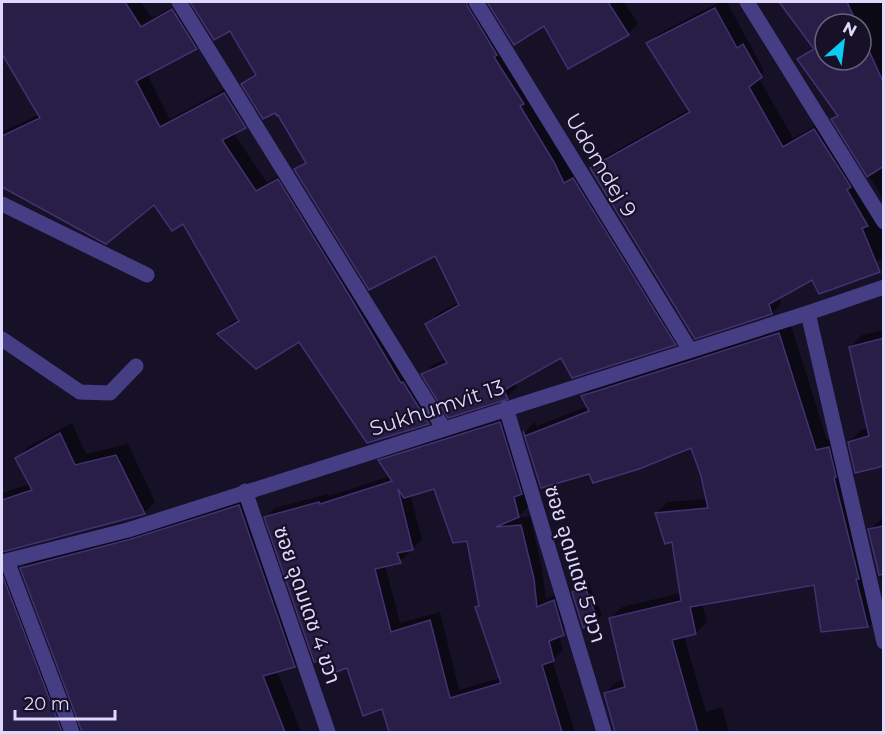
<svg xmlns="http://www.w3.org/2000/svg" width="885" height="734" font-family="Montserrat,'Noto Sans Thai',sans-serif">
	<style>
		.shadow { fill: #0007; fill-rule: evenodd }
		.building { fill: #291e47; stroke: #433172; stroke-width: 1.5; fill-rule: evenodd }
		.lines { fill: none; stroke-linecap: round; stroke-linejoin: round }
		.minor { stroke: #463e84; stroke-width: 15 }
		.labels { text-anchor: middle; stroke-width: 4.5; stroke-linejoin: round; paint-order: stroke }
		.street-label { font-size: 21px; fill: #dfd8fd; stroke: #161127 }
	</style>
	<rect width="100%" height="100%" fill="#161127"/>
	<!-- shadow -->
	<g class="shadow">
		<polygon points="2,2 141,2 152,18 181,2 205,38 196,48 147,74 170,119 234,84 254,117 245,126 233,132 267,183 288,170 438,413 428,422 368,442 299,340 219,334 229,324 239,318 184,222 154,202 106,242 2,186 2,132 40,114 16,56 2,33"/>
		<polygon points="192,2 480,2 684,334 675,344 562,356 515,383 517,387 507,397 423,374 433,365 446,359 427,324 437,314 459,302 436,253 296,170 306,160 279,113 243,84 256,72 231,29 214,38"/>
		<polygon points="489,2 624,2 638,24 628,34 544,24 514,43"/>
		<polygon points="720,2 727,2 764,71 758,77 793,138 825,121 884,214 884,258 817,286 812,278 779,296 781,303 772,313 592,168 601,159 690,109 648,44 658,34"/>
		<path d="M 781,2 L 884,2 L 884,200 L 833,119 L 838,114 L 801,58 L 814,47 ZM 825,24 L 861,24 L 861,60 L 825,60 Z"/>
		<polygon points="790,322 827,440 840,436 881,614 870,625 822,630 815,584 702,603 707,622 696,633 684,636 706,712 722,707 729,732 625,732 605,693 616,682 625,680 610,618 622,607 681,593 673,540 656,514 667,502 708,499 703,475 692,446 542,487 525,432 535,422 537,426 588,406 583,396 594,385"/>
		<polygon points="884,330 884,465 849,442 861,430 869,428 850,347 862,335"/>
		<path d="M 509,413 L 528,507 L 517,518 L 530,516 L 542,569 L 546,599 L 563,592 L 573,624 L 559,635 L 563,651 L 552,660 L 575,732 L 471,732 L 471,730 L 462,732 L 390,732 L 383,707 L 347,666 L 266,517 L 275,508 L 328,494 L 329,496 L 391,476 L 380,460 L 390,451 ZM 435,487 L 468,539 L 480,604 L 476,608 L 500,678 L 459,690 L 440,612 L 400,623 L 385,565 L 400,561 L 410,552 L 409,549 L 412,549 L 422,539 L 410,494 Z"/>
		<polygon points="72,423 86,454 128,444 155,502 144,513 4,550 74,724 84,731 22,568 33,556 251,494 306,654 295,666 277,671 301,732 2,732 2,493 30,484 16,459 28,447"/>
		<polygon points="882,518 884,518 884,590 870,530"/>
		<polygon points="589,583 602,615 598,620 584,626 574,593 578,588"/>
	</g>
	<!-- building -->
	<g class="building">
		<polygon points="2,2 125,2 141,27 172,9 197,49 136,81 160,127 224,93 246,128 222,140 256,191 278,179 352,300 401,383 403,382 429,424 367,443 299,342 256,369 217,334 239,321 183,224 172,231 154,205 106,244 2,187 2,136 40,118 2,54"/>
		<polygon points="190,2 466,2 468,7 497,55 494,57 524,104 520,106 554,162 564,183 573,178 676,345 572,378 561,358 504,390 508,399 448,418 421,374 447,363 425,324 459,305 435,256 369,290 294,169 306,163 278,115 277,116 275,113 263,119 241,84 256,75 230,31 214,40"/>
		<polygon points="487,2 608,2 629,35 568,69 544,26 514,45"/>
		<polygon points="779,2 847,2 857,24 825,24 825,60 861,60 861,33 884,84 884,166 867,177 831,119 838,116 797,59 814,49"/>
		<polygon points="715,8 737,48 743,44 762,77 749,87 783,147 814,129 851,187 847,190 868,226 862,228 880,272 819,294 812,280 769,304 772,314 695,339 590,168 690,112 646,43"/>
		<polygon points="779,333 816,450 829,447 836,477 834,478 859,579 856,579 868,627 821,632 814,585 690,607 696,634 672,640 698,732 615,732 604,693 625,687 609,618 681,601 672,542 665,544 655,513 708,508 701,476 691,448 639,469 593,483 589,474 541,488 523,431 525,436 589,411 581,396"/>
		<polygon points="884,338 884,466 855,473 848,442 869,436 849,347"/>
		<path d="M 500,422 L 522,494 L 514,497 L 519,517 L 496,527 L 521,525 L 534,579 L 537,607 L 554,600 L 564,635 L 549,641 L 554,661 L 542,665 L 562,732 L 389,732 L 382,709 L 363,716 L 347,668 L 325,676 L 321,661 L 314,662 L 264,517 L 319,502 L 320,504 L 392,481 L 378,460 ZM 398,489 L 404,498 L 434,489 L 453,543 L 467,541 L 479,606 L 475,607 L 501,683 L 450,698 L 430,620 L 391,632 L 375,569 L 401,563 L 397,553 L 413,550 Z"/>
		<polygon points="60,433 75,465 116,455 145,514 2,552 2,500 32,490 15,458"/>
		<polygon points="239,505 295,667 263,676 285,732 82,732 20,568 131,539"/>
		<polygon points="884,526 884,574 879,575 868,529"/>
		<polygon points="2,574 62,732 2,732"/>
		<polygon points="585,587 598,621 583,628 572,592"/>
	</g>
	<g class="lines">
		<!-- minor -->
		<g class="minor">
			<polyline points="179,2 444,429"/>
			<polyline points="476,2 690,350"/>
			<polyline points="747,2 884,222"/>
			<polyline points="2,204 147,275"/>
			<polyline points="808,313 884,642"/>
			<polyline points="2,339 80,392 110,393 136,366"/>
			<polyline points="506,408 604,732"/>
			<polyline points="245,491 328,732"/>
			<polyline points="7,561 72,732"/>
			<polyline points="2,562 128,530 808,313 884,287"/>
		</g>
	</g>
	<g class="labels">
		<!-- street labels -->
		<g class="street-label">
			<text transform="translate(601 165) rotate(59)" y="7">Udomdej 9</text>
			<text transform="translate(437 408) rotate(-18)" y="7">Sukhumvit 13</text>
			<text transform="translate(575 564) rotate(73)" y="7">ซอย อุดมเดช 5 ขวา</text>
			<text transform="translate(307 605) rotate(71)" y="7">ซอย อุดมเดช 4 ขวา</text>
		</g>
	</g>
	<!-- border -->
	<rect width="885" height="734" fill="none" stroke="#dfd8fd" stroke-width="6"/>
	<!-- north arrow -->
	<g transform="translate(843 42) rotate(28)"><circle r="28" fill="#161127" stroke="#66617d" stroke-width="1.5"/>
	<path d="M0-4.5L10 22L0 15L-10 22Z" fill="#0dccf4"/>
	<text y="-9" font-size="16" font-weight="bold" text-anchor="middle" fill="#dfd8fd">N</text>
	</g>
	<!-- scale -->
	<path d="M15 710v9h100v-9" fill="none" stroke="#dfd8fd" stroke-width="3"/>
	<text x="24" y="710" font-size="18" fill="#dfd8fd" stroke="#161127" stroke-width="4.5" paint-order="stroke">20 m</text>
</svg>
